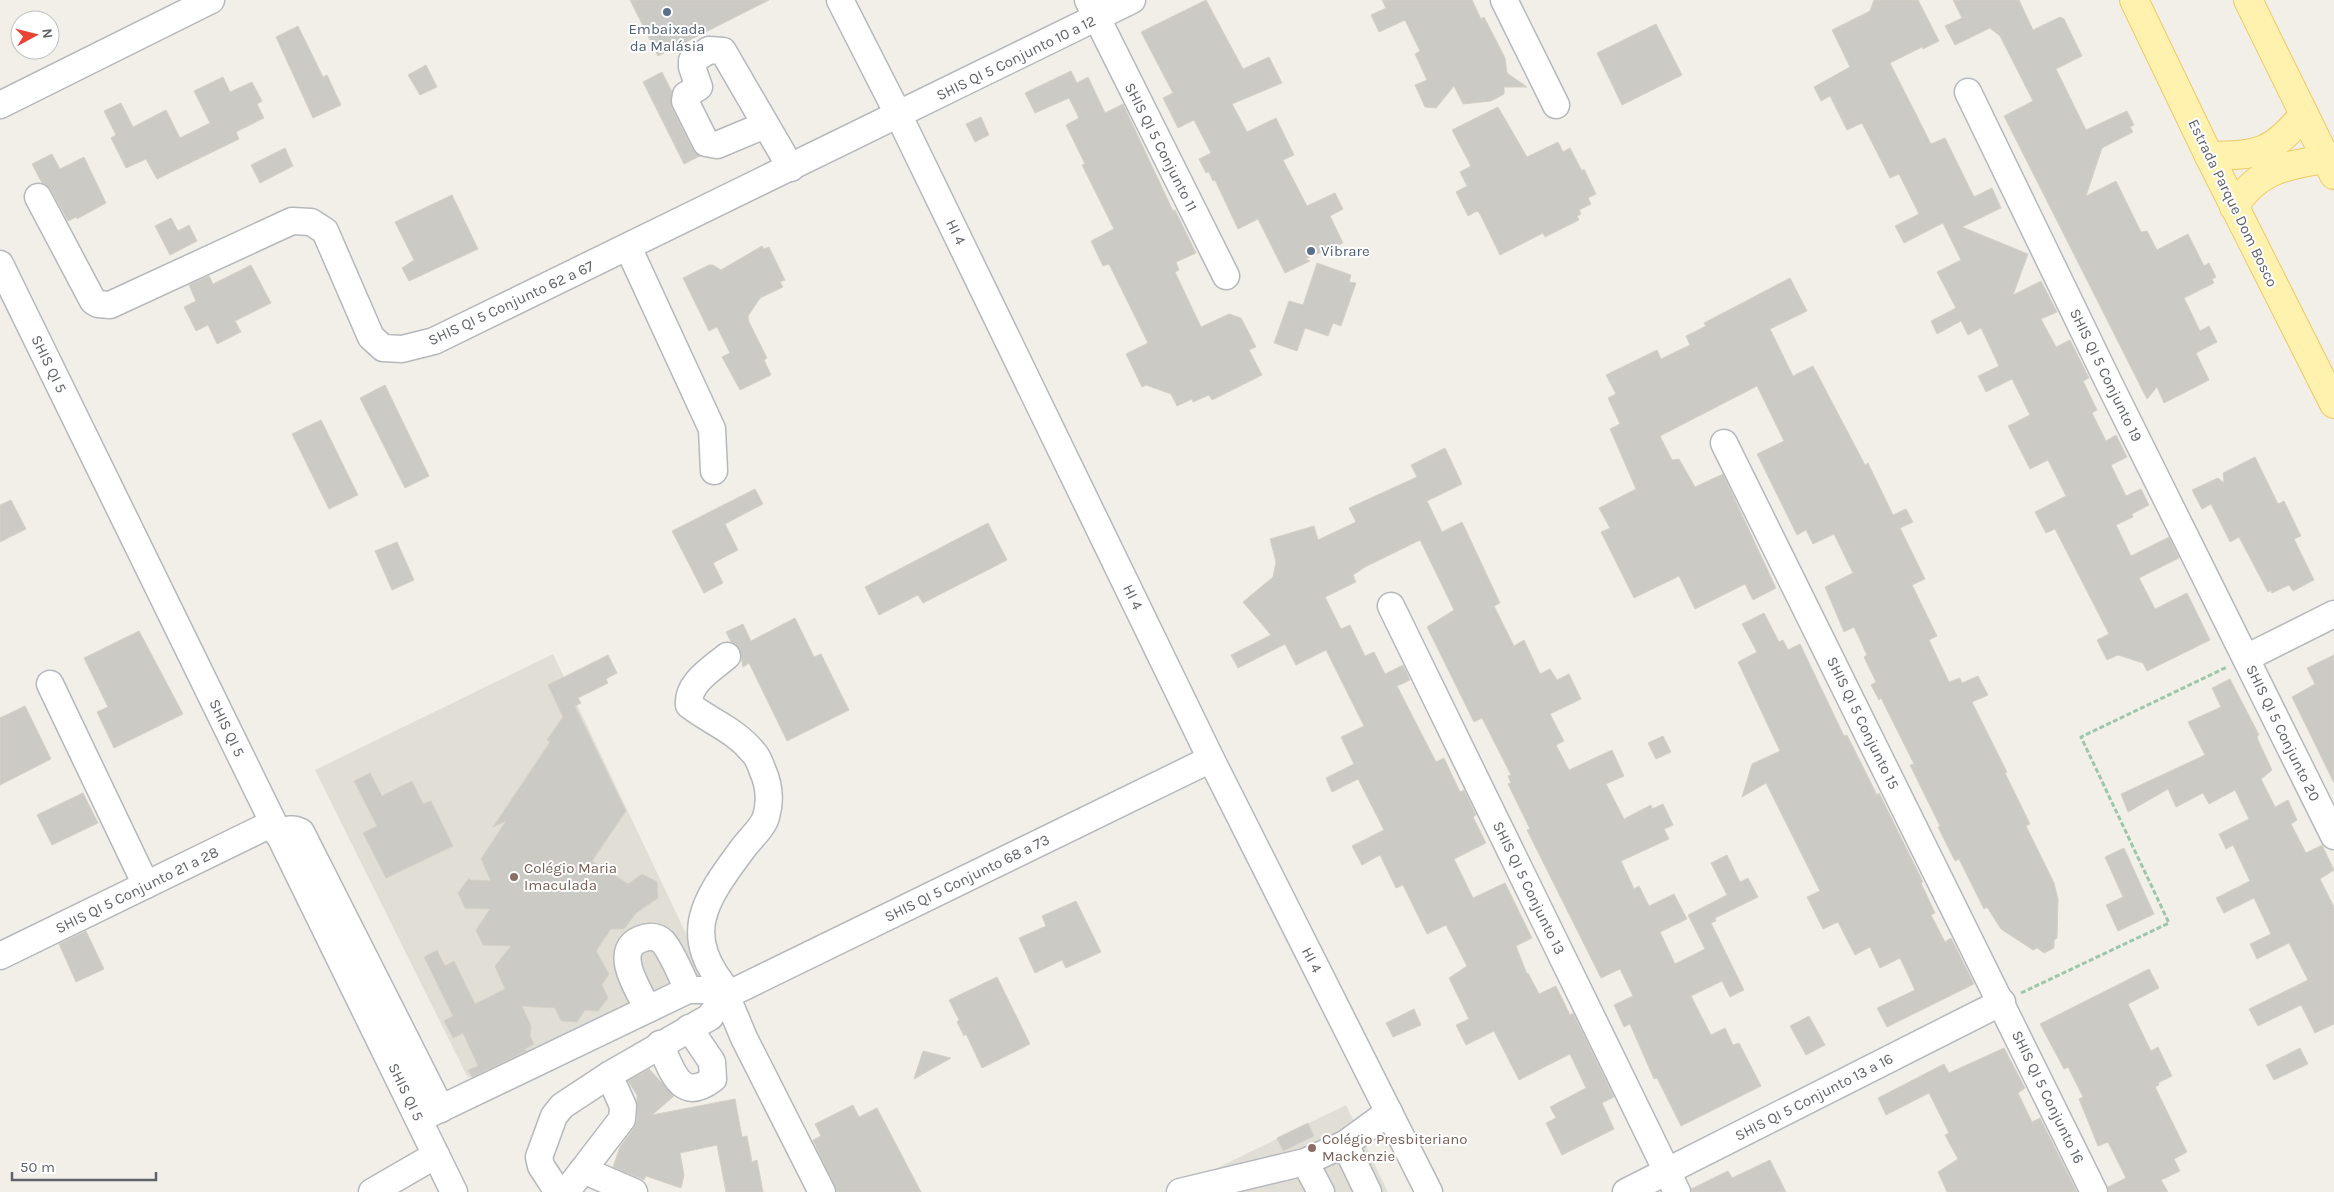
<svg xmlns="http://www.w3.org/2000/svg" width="2334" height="1192" font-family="Karla,sans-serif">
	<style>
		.education { fill: #e1ded6 }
		.building { fill: #cccac5; stroke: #d6d1c6 }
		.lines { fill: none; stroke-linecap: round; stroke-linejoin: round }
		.minor-casing { stroke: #b5b8bc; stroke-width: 29 }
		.major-casing { stroke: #f2c960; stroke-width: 30 }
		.path { stroke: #9cc7a9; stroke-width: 3; stroke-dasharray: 5 2.5; stroke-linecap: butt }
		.minor { stroke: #fff; stroke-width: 26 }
		.major { stroke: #fff2af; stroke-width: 28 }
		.service-dot { fill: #5c6f8a; stroke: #fff; stroke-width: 2 }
		.education-dot { fill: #8d6e63; stroke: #fff; stroke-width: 2 }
		.labels { text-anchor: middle; stroke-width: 4; stroke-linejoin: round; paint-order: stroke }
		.service-label { font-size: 15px; fill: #4e5e75; stroke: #fff }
		.street-label { font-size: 15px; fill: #5f6368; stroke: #fff }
		.education-label { font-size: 15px; fill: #785e54; stroke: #fff; text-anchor: start }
	</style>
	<rect width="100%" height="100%" fill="#f1efe8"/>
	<!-- education -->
	<g class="education">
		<polygon points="553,654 710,984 468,1078 315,770"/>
		<polygon points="1346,1105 1388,1192 1168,1192"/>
	</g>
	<!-- building -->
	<g class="building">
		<polygon points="630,0 769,0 658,56"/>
		<polygon points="1206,0 1243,69 1269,57 1282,83 1232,104 1247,132 1276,118 1294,155 1283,160 1307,206 1335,193 1343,209 1330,216 1343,243 1305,259 1310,261 1285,273 1258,219 1238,229 1215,180 1213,181 1209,172 1206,173 1199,159 1211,153 1194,120 1178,128 1163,98 1173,93 1141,32"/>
		<polygon points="1382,0 1472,0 1481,19 1484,17 1500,48 1505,58 1507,73 1527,87 1504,87 1504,94 1491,101 1463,104 1454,86 1436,108 1425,107 1415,85 1427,80 1415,54 1420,51 1405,20 1379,32 1371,15 1386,8"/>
		<polygon points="1874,0 1918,0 1939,41 1923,49 1922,47 1890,63 1931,144 1945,138 1974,197 1992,188 2001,208 1962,227 2028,254 2013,295 2041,281 2057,312 2041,319 2056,347 2070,340 2089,378 2083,381 2097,410 2092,413 2106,441 2116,435 2127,457 2111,465 2126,496 2141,489 2149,505 2132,514 2133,517 2116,525 2131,556 2169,537 2179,558 2139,578 2155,609 2187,593 2210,640 2147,671 2143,663 2118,655 2107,660 2097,640 2109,634 2055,529 2046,533 2035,512 2066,496 2048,460 2030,469 2008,426 2030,415 2012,379 1986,392 1978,376 1999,366 1981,328 1968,335 1961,321 1937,334 1931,321 1956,308 1937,272 1961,260 1943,223 1904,243 1895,226 1919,214 1899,174 1890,178 1862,123 1847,130 1830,96 1821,101 1814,87 1850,67 1832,30 1870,11"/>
		<polygon points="1953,0 2019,0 2033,30 2060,17 2064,19 2082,56 2056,69 2086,130 2127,111 2134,125 2130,127 2133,132 2102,148 2086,196 2116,181 2141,232 2147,231 2157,250 2188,234 2204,266 2209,263 2216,277 2212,279 2214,283 2184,298 2200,331 2209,326 2217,342 2196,353 2209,380 2164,403 2157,387 2147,399 2004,116 2033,101 2000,36 1990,28 1955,45 1945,26 1962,18"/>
		<polygon points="1656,24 1682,75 1622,105 1597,53"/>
		<polygon points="298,26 323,77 327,75 341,105 313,118 276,37"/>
		<polygon points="426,65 437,87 420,95 408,75"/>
		<polygon points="1071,71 1077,83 1088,77 1105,113 1123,104 1173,211 1175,210 1196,253 1176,262 1179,270 1175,272 1201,327 1229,314 1241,318 1256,347 1249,350 1262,375 1212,400 1209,395 1193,402 1192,399 1177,406 1171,394 1146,385 1142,387 1126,354 1148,343 1109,264 1103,266 1091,241 1114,229 1082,165 1085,164 1066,125 1079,118 1069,98 1035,113 1025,93"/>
		<polygon points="662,72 672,92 672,108 693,150 700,156 684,164 643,82"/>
		<polygon points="223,77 230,92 252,82 262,101 257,104 264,118 236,132 239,139 157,179 146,159 126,168 111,138 116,135 104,111 121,103 133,127 166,110 180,138 210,123 194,91"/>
		<polygon points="1498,107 1527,157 1558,142 1563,152 1570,148 1582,171 1584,169 1596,194 1588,198 1591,204 1579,210 1581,214 1577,216 1579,220 1545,237 1543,233 1500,255 1480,214 1477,211 1468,216 1456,192 1467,186 1460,172 1471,166 1452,130"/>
		<polygon points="981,117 989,135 975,142 966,124"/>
		<polygon points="285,148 293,166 260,183 251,165"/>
		<polygon points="52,154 60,169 84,157 106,203 77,219 76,217 68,221 51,190 42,183 32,164"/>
		<polygon points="452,195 478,249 409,281 402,268 414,260 395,222"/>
		<polygon points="171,218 178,231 189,225 197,241 170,255 155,226"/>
		<polygon points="762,246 764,249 769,247 785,280 780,282 783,287 760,298 748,316 749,322 767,358 764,360 771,375 740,390 722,357 730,353 717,327 709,331 683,278 709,265 713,265 721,270"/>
		<polygon points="1317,263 1351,275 1349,282 1356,283 1341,326 1333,323 1328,336 1305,328 1297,351 1274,343 1289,301 1303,305"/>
		<polygon points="251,265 271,303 235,321 241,332 217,344 208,325 196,331 184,307 196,301 189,285 209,276 213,284"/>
		<polygon points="1790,278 1807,311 1770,329 1793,376 1813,366 1865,465 1868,463 1893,515 1906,509 1913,522 1900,528 1925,579 1912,585 1937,636 1929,640 1949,682 1960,678 1962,683 1978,676 1988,695 1972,702 2007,772 2005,773 2030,824 2026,826 2054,883 2058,899 2057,938 2054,940 2054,948 2044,953 2037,948 2033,950 2001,929 1987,907 1984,909 1959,859 1955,861 1938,827 1940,826 1910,765 1914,764 1881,698 1879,700 1871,685 1876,682 1864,657 1867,655 1854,627 1844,632 1825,587 1853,573 1834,534 1813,544 1806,530 1797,535 1757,454 1784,441 1757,386 1660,436 1672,460 1679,459 1695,487 1723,474 1776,588 1753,600 1745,584 1695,609 1679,576 1634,598 1601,532 1610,528 1599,508 1636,489 1610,429 1620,424 1608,398 1616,394 1606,375 1657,350 1661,359 1690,345 1686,336 1706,326 1704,323"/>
		<polygon points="385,385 429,476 405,488 360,398"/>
		<polygon points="321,420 358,495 329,509 292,434"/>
		<polygon points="1445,448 1462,484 1427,501 1442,532 1462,522 1500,603 1494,606 1514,646 1524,640 1540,674 1550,669 1557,680 1569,674 1581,699 1550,714 1564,741 1556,745 1569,770 1612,750 1624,776 1606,784 1624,819 1651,805 1652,809 1663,804 1673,825 1664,829 1669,839 1621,861 1634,889 1639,886 1649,906 1674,894 1687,919 1660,932 1675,964 1705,949 1688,915 1727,895 1711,863 1727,855 1740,882 1748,878 1758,897 1715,918 1716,921 1711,923 1744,990 1730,997 1722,981 1691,996 1711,1035 1725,1028 1733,1045 1739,1043 1761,1086 1681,1126 1657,1078 1654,1079 1630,1024 1624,1027 1614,1005 1633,996 1620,969 1601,978 1527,830 1530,829 1508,784 1511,783 1508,776 1511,775 1482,718 1474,722 1427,627 1454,610 1420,540 1365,567 1353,575 1356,582 1325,597 1341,629 1350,625 1365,656 1374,652 1385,674 1403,665 1410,680 1397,686 1436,762 1444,758 1460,792 1464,790 1476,815 1473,817 1486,843 1454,859 1473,898 1505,883 1532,938 1516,946 1527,974 1528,973 1539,994 1556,986 1570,1015 1573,1013 1614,1097 1602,1103 1614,1129 1562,1155 1546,1123 1556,1118 1550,1107 1586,1088 1570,1054 1519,1080 1494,1031 1466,1045 1456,1025 1469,1019 1449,978 1467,966 1446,925 1427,934 1403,885 1396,888 1380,855 1362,865 1352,846 1384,830 1358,779 1332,792 1326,778 1354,764 1341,737 1364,726 1326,650 1296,665 1285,644 1238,668 1231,655 1271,635 1243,602 1273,577 1276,562 1270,539 1314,526 1318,540 1356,522 1349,508 1417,477 1411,465"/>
		<polygon points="2255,457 2278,504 2284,501 2301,536 2294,539 2314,580 2293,591 2289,585 2272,593 2271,590 2268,592 2239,537 2230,542 2211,504 2202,509 2192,490 2218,478 2224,483 2223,473"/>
		<polygon points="755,489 763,504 725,524 738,550 713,563 723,583 704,593 672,531"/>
		<polygon points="11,500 26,529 0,542 0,505"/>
		<polygon points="988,523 1007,560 923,603 918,595 879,615 865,587"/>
		<polygon points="397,542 414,580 392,590 375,551"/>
		<polygon points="1764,613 1779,642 1783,640 1788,650 1800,644 1844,736 1847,735 1877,795 1879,793 1923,882 1921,883 1935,913 1931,915 1945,942 1951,938 1974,984 1887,1027 1877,1008 1915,990 1900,958 1880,968 1870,947 1855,955 1838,922 1823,929 1807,897 1820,891 1766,783 1742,797 1752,764 1780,751 1738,662 1757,652 1742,624"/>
		<polygon points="795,618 814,657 821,654 849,710 787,741 749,663 743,667 739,647 731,642 726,632 743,624 751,641"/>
		<polygon points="139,631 183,714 114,748 97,712 108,707 84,658"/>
		<polygon points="608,655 617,673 606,679 608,683 578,698 581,703 575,706 626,811 592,861 628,884 642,874 657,882 658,898 636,913 624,929 611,929 596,951 609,974 602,985 608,998 598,1011 585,1010 577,1022 561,1021 555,1008 522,1006 531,1026 530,1036 534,1044 525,1049 526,1051 472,1077 468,1070 478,1066 463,1033 453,1038 444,1021 453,1016 424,957 437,950 445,966 454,961 475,1004 505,989 495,966 511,946 483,945 476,930 490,909 465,908 458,893 469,878 470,880 491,881 481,859 506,821 493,827 550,742 547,740 563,717 548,685"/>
		<polygon points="2334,655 2334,783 2292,697 2315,684 2307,668"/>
		<polygon points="2230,679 2259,735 2257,736 2258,740 2272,770 2261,779 2275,807 2288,800 2297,820 2291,824 2306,853 2322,845 2334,870 2320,879 2334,907 2334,1024 2315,1033 2301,1005 2258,1026 2249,1009 2308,980 2289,943 2257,959 2250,944 2271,934 2254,898 2224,913 2216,898 2250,881 2233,845 2226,849 2219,834 2249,819 2235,790 2209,804 2203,793 2176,807 2168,789 2128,812 2121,794 2205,755 2188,722 2221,707 2212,688"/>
		<polygon points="25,706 51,759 0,785 0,718"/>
		<polygon points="1663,736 1671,752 1656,759 1648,743"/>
		<polygon points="370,773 382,796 412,781 423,804 431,801 453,846 386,878 363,833 377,826 354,781"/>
		<polygon points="83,793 98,823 52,845 37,815"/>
		<polygon points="2124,848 2154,914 2118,931 2106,905 2123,897 2105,857"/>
		<polygon points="1076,901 1101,952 1066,968 1062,960 1035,973 1019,938 1046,926 1042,916"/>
		<polygon points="86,931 104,969 76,982 59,944"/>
		<polygon points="2149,969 2159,988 2128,1004 2151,1051 2158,1047 2172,1076 2158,1083 2159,1085 2155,1087 2187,1152 2174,1159 2180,1171 2161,1180 2168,1192 2109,1192 2108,1187 2126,1178 2108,1142 2098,1146 2079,1099 2083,1097 2068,1067 2064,1069 2040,1024"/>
		<polygon points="997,977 1030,1044 982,1068 966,1034 964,1036 957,1022 959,1020 949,1000"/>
		<polygon points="1414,1009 1421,1025 1393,1037 1386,1023"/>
		<polygon points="1809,1016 1825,1045 1806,1055 1790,1026"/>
		<polygon points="2004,1048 2025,1088 2018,1093 2032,1122 2040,1118 2077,1192 1947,1192 1938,1172 1958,1159 1945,1135 1949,1133 1929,1093 1886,1115 1878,1098 1944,1064 1949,1073"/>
		<polygon points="2300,1048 2308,1064 2274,1080 2266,1065"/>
		<polygon points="923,1051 951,1058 914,1079"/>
		<polygon points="649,1069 674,1096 652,1115 735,1099 742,1137 747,1136 752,1162 757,1160 763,1192 726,1192 717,1145 680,1153 684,1175 681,1188 646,1176 644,1180 613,1167 620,1147 634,1128 637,1120 637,1095 628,1081"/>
		<polygon points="853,1105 859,1117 877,1108 921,1192 837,1192 813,1140 821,1136 815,1124"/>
		<polygon points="1308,1123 1314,1136 1283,1151 1277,1138"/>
		<polygon points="1770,1160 1786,1192 1692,1192 1691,1189 1728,1171 1732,1178"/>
	</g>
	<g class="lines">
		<!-- minor casing -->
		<g class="minor-casing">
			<g id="minor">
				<polyline points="840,0 899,116 1211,759 1429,1192"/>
				<polyline points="1088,0 1226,276"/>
				<polyline points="1504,0 1556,105"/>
				<polyline points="1968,92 2106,377 2334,836"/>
				<polyline points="0,105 211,0"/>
				<polyline points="765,125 717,145 706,143 685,101 686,95 699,87 692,67 692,61 709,50 723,51 791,168"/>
				<polyline points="38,197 93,301 98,304 110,305 292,221 311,222 325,231 371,337 383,348 402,349 434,341 1132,0"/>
				<polyline points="628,247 712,429 714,471"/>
				<polyline points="0,264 454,1192"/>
				<polyline points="1724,443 2094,1192"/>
				<polyline points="1391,606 1677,1192"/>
				<path d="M 727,656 C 712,669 687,683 689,705 C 711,722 735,730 753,752 C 757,756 760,763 762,769 C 769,784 771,800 766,817 C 763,827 751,838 744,847 C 703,902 679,935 730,994"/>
				<polyline points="2246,658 2334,614"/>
				<polyline points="50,684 146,885"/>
				<path d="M 278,834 C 287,830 292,827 301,832 L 441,1109"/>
				<polyline points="0,956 273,823"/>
				<polyline points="726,995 744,1038 822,1192"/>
				<polyline points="723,997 1211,759"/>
				<path d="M 648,1009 C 639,991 611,950 641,939 C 649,936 657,936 663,942 C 672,952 682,977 688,990"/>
				<path d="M 660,1044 C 672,1070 680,1104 713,1079 L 712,1062 L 689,1028"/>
				<polyline points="419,1119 688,990 707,990 723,997"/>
				<polyline points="1345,1144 1368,1192"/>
				<polyline points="1305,1162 1321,1192"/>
				<polyline points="583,1170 634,1192"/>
				<polyline points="372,1192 436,1155"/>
				<polyline points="558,1192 541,1166 539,1157 554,1116 562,1106 609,1075 710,1017 723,997"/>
				<polyline points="566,1192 622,1119 623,1106 609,1075"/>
				<polyline points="1180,1192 1305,1162 1345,1144 1389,1112"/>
				<polyline points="1626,1192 2002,1002"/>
			</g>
		</g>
		<!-- major casing -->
		<g class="major-casing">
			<g id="major">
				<polyline points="2134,0 2209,156 2334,404"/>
				<polyline points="2248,0 2334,175"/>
				<path d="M 2209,156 C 2258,155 2272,154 2304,114"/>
				<path d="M 2234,207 C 2257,170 2286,165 2326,159"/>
			</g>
		</g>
		<!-- path -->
		<polyline class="path" points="2021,993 2169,923 2081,737 2227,667"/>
		<!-- minor -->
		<use href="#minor" class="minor"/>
		<!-- major -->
		<use href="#major" class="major"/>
	</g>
	<!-- markers -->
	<g class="service-dot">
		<circle cx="667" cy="12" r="5"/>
		<circle cx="1311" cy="251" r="5"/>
	</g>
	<g class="education-dot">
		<circle cx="514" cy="877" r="5"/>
		<circle cx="1312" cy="1148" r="5"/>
	</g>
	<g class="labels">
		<!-- service labels -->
		<g class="service-label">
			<text x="667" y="34">Embaixada<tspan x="667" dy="17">da Malásia</tspan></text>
			<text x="1321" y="256" text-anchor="start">Vibrare</text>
		</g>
		<!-- street labels -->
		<g class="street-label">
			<text transform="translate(1016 58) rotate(-26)" y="5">SHIS QI 5 Conjunto 10 a 12</text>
			<text transform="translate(1161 147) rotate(63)" y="5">SHIS QI 5 Conjunto 11</text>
			<text transform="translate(2233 203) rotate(64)" y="5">Estrada Parque Dom Bosco</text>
			<text transform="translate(956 232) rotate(64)" y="5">HI 4</text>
			<text transform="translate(511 303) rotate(-25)" y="5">SHIS QI 5 Conjunto 62 a 67</text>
			<text transform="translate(49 364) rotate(64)" y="5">SHIS QI 5</text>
			<text transform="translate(2106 375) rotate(64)" y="5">SHIS QI 5 Conjunto 19</text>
			<text transform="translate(1133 597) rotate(64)" y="5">HI 4</text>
			<text transform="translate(1863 723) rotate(64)" y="5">SHIS QI 5 Conjunto 15</text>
			<text transform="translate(227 728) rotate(64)" y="5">SHIS QI 5</text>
			<text transform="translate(2283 733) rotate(64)" y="5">SHIS QI 5 Conjunto 20</text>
			<text transform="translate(967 878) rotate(-26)" y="5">SHIS QI 5 Conjunto 68 a 73</text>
			<text transform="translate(1529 888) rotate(64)" y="5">SHIS QI 5 Conjunto 13</text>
			<text transform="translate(137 890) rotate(-26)" y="5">SHIS QI 5 Conjunto 21 a 28</text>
			<text transform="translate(1312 960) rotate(63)" y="5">HI 4</text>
			<text transform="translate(406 1092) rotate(64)" y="5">SHIS QI 5</text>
			<text transform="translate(1814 1097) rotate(-27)" y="5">SHIS QI 5 Conjunto 13 a 16</text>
			<text transform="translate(2048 1097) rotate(64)" y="5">SHIS QI 5 Conjunto 16</text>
		</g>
		<!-- education labels -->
		<g class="education-label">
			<text x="524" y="873">Colégio Maria<tspan x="524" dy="17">Imaculada</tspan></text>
			<text x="1322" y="1144">Colégio Presbiteriano<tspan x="1322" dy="17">Mackenzie</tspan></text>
		</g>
	</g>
	<!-- north arrow -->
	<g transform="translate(35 35) rotate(83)"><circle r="24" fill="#ffffff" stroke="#bfc1c3"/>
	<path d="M0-4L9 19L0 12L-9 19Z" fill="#ea4335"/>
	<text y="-8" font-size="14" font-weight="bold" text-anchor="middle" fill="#5f6368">N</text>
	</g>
	<!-- scale -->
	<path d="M12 1172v8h144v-8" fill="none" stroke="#5f6368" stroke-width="2.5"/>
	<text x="20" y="1172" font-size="15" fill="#5f6368" stroke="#ffffff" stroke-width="4" paint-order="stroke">50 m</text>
</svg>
